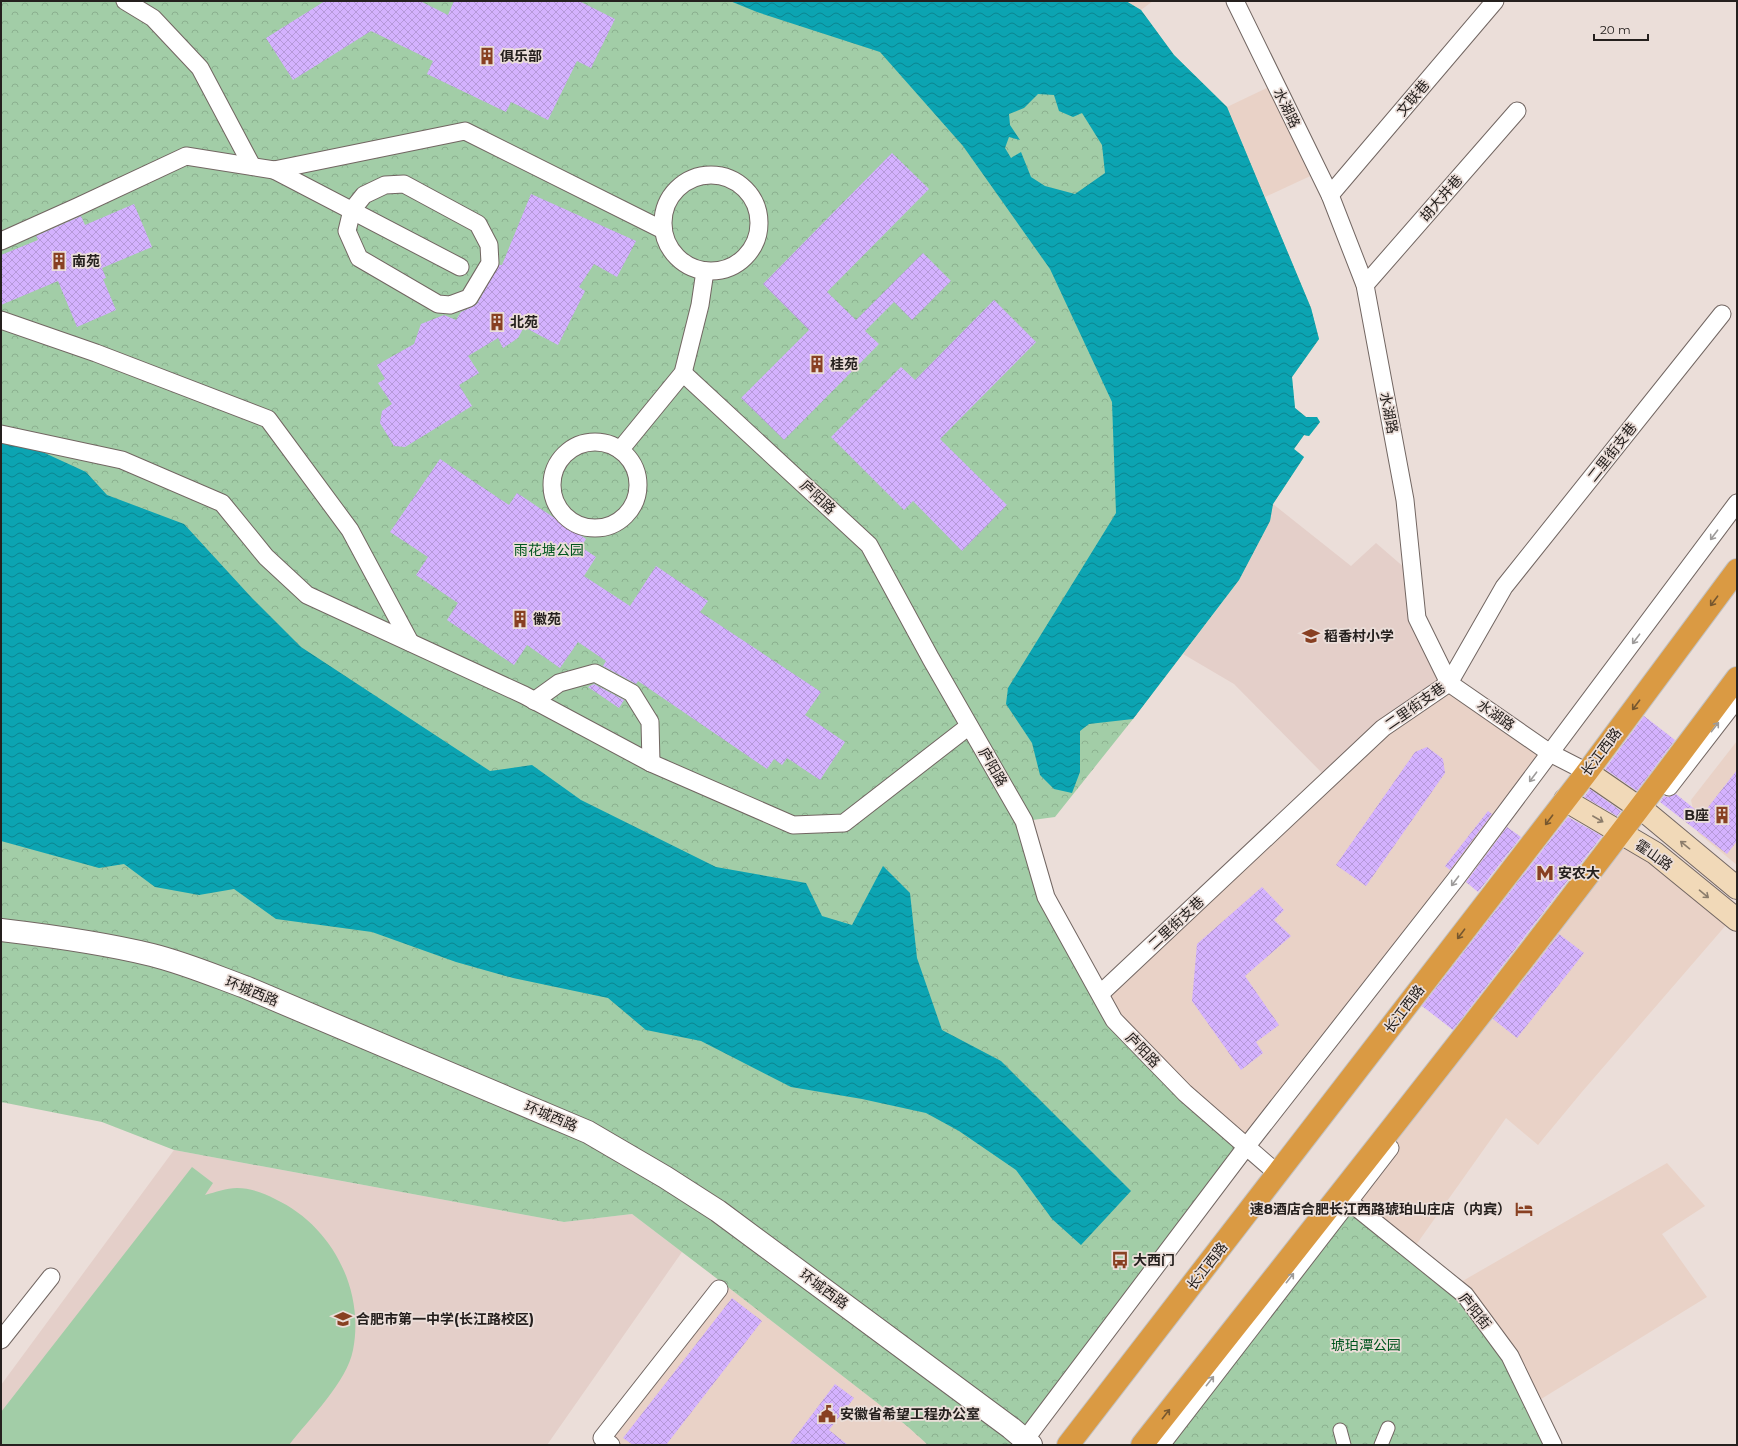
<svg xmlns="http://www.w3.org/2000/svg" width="1738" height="1446" font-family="Montserrat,'Noto Sans SC',sans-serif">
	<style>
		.commercial { fill: #e9d2c7 }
		.built { fill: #e4cfc9 }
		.grass { fill: #a2cda7 }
		.park { fill: url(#park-crowns) }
		.water { fill: url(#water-waves); fill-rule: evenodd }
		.building { fill: url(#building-cross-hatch) }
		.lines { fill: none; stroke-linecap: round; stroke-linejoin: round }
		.pedestrian-casing { stroke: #726662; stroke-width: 15 }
		.minor-casing { stroke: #726662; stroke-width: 19 }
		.tertiary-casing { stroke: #726662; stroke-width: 24 }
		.secondary-casing { stroke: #726662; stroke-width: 24 }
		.trunk-casing { stroke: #c2c1c0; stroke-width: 24 }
		.pedestrian { stroke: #fff; stroke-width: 13 }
		.minor { stroke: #fff; stroke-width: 17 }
		.tertiary { stroke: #fff; stroke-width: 22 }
		.secondary { stroke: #f1d9b8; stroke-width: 22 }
		.trunk { stroke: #da9a43; stroke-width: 22 }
		.oneway { stroke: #9d9b9a }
		.oneway2 { stroke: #76572f }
		.oneway3 { stroke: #8b7c6b }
		.labels { text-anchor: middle; stroke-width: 3.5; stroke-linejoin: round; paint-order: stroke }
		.poi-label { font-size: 14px; font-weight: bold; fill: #25201e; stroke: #ebded9; text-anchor: start }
		.street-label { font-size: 14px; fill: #25201e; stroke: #ebded9 }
		.park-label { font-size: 14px; fill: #01551e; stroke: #ebded9 }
	</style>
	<defs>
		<pattern id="park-crowns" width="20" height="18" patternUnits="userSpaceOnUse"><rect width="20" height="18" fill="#a2cda7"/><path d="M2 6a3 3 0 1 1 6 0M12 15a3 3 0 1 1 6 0" fill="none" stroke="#8bb08f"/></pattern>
		<pattern id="water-waves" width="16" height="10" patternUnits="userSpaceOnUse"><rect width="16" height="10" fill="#0ca4b2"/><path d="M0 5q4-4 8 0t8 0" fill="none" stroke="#0c8590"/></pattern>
		<pattern id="building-cross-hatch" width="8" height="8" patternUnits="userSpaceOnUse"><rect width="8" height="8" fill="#d4b2fe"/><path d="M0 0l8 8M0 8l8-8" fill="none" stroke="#b699d9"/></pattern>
	</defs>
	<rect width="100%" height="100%" fill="#ebded9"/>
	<!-- commercial -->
	<g class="commercial">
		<polygon points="1126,1 1153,1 1141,10"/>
		<polygon points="1275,84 1319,172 1265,197 1227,107"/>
		<polygon points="1449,683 1550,753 1246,1147 1100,994 1328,779"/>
		<polygon points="1737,741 1737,865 1698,833 1691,800"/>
		<polygon points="1629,838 1733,917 1581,1093 1538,1145 1506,1118 1411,1252 1349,1202"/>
		<polygon points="1667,1163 1705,1206 1662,1234 1707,1297 1533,1404 1454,1286"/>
		<polygon points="724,1284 907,1426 928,1445 611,1445 602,1438"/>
	</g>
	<!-- built -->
	<g class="built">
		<polygon points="1273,504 1351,566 1376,543 1413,575 1417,618 1449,683 1328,779 1234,684 1183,654 1239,580 1270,521"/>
		<polygon points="174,1150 564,1222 632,1214 682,1252 547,1445 1,1445 1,1385"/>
	</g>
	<!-- grass -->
	<path class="grass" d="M 192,1167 L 213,1183 L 205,1195 C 216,1192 226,1188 237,1188 C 250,1188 264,1193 275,1199 C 331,1225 365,1289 353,1350 C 347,1382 309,1419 289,1445 L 1,1445 L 1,1412 Z"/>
	<!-- park -->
	<g class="park">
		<polygon points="1,1 1126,1 1141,10 1174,55 1227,107 1311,308 1319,339 1292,377 1295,408 1306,417 1317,417 1320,422 1309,436 1304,435 1294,449 1304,457 1273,504 1270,521 1239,580 1133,719 1055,817 1025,821 1046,897 1114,1020 1246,1147 1021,1445 928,1445 907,1426 724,1284 632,1214 564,1222 174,1150 102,1122 1,1102"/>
		<polygon points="1349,1202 1465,1295 1553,1445 1161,1445"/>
	</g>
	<!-- water -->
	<g class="water">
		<path d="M 730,1 L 1126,1 L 1141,10 L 1174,55 L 1227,107 L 1311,308 L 1319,339 L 1292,377 L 1295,408 L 1306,417 L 1317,417 L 1320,422 L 1309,436 L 1304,435 L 1294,449 L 1304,457 L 1273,504 L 1270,521 L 1239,580 L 1133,719 L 1089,724 L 1080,731 L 1080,772 L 1072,793 L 1054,789 L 1040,775 L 1032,743 L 1006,704 L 1008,688 L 1116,513 L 1112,402 L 1050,269 L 963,146 L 880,52 L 757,12 ZM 1038,94 L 1054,95 L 1059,111 L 1073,117 L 1082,113 L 1102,145 L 1105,173 L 1075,194 L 1045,186 L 1031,177 L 1021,152 L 1011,158 L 1005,148 L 1009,137 L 1020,140 L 1010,125 L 1009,114 L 1024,108 Z"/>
		<polygon points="1,440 23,443 86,472 107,495 184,524 251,597 301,647 490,771 532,765 581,800 716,867 806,883 822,916 852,925 883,866 910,893 917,958 942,1030 1001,1061 1131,1191 1081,1245 1052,1219 1016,1170 959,1131 926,1113 862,1099 791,1087 701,1041 646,1030 608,998 513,978 456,962 372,932 276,919 234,889 199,895 155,887 124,864 99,868 1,841"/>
	</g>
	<!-- building -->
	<g class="building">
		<polygon points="325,1 420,1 448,15 454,1 579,1 615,19 591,68 577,61 548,120 511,102 506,112 427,74 433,61 371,31 293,80 266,38"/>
		<polygon points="892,153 929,189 827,292 856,320 923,253 951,281 912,320 894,302 865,331 879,344 784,440 741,398 809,330 763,284"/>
		<polygon points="531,194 636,241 617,277 594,264 579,287 585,291 558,345 524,327 518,338 503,348 498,338 468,356 479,373 459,385 472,406 405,447 394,446 380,423 382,411 392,404 378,383 385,379 377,365 414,344 421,324 444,315 456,320 461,312 472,307 477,304 499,265 502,265"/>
		<polygon points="134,204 152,247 102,268 106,278 103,279 116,310 77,327 58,281 1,305 1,255 38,240 36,236 81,216 85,225"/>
		<polygon points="994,300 1036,342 940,439 1007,505 962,551 913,501 904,510 831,437 901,367 915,380"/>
		<polygon points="440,459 509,505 517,493 586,539 581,547 596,557 584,576 630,606 656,566 708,601 700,612 821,692 805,715 845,742 820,780 787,758 782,765 774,759 767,769 638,681 636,684 603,666 606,661 578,642 560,668 527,645 514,665 447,620 458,603 416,575 428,557 390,532"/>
		<polygon points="594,684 624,700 619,708 588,687"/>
		<polygon points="1644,716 1675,740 1637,791 1605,769"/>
		<polygon points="1427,747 1443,759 1445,773 1366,886 1336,865 1415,752"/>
		<polygon points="1737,770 1737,841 1727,854 1660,802 1664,796 1668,797 1676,794 1702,815"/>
		<polygon points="1590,789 1621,811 1617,816 1584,797"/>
		<polygon points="1488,811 1492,814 1450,870 1445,866"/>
		<polygon points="1568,817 1602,836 1453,1030 1422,1006"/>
		<polygon points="1507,827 1521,837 1478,892 1466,882"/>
		<polygon points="1262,887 1284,910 1274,920 1291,936 1245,976 1279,1025 1256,1042 1263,1053 1241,1070 1192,1001 1197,944"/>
		<polygon points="1559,934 1584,953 1517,1038 1493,1019"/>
		<polygon points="732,1298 762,1321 666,1445 633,1445 623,1438"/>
		<polygon points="835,1384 854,1398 829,1430 848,1445 789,1445"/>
	</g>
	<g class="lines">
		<!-- pedestrian casing -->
		<g class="pedestrian-casing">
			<g id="pedestrian">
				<polyline points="1340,1430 1344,1445"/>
				<polyline points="1381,1445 1388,1428"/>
			</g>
		</g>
		<!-- minor casing -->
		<g class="minor-casing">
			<g id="minor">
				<polyline points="125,1 153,18 200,68 252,166"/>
				<polyline points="1235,1 1330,195 1365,285 1405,500 1417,618 1449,683 1550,753 1587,772"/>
				<polyline points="274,170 460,267"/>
				<circle cx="711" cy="223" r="48"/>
				<polygon points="404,184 478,224 489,245 490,263 469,298 450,305 438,304 359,258 347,231 352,210 364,195 385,185"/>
				<polyline points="1330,195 1495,1"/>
				<polyline points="1,241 77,207 186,156 274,170 465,131 663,230"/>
				<polyline points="1365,285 1517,111"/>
				<polyline points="1,320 96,353 268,419 350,530 410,642"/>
				<polyline points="683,373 869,545 931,659 1024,821 1046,897 1114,1020 1185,1093 1278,1174"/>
				<polyline points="1,434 122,460 222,503 266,557 307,595 524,695 651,763 793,825 844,823 969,726"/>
				<circle cx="595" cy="485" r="43"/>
				<polyline points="620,450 683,373 700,305 705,271"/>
				<polyline points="534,701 559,683 595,673 632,693 650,722 651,763"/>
				<polyline points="1669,787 1737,699"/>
				<polyline points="1100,994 1383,728 1449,683 1504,587 1722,314"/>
				<polyline points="1341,1195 1465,1295 1510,1356 1553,1445"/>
				<polyline points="1,1340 51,1277"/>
				<polyline points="611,1445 602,1438 719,1289"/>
				<polyline points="1021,1445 1246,1147 1455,880 1737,503"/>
				<polyline points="1161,1445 1390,1148"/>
			</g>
		</g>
		<!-- tertiary casing -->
		<g class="tertiary-casing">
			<path id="tertiary" d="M 1,930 C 52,936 103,943 152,955 C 184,963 215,976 245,987 L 588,1132 L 665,1177 L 718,1211 L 1011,1428 L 1031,1445"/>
		</g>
		<!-- secondary casing -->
		<g class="secondary-casing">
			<g id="secondary">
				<polyline points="1587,772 1648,814 1737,888"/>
				<polyline points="1565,800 1655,853 1737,920"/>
			</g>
		</g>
		<!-- trunk casing -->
		<g class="trunk-casing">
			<g id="trunk">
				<polyline points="1068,1445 1587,772 1737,570"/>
				<path d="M 1142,1445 C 1342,1191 1544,938 1737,678"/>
			</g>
		</g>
		<!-- pedestrian -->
		<use href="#pedestrian" class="pedestrian"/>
		<!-- minor -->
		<use href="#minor" class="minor"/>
		<!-- tertiary -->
		<use href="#tertiary" class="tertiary"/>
		<!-- secondary -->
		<use href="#secondary" class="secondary"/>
		<!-- trunk -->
		<use href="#trunk" class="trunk"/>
	</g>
	<!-- one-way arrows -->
	<defs><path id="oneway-shaft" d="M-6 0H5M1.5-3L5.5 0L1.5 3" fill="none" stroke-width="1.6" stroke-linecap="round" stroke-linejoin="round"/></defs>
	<g class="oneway">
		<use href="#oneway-shaft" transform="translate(1714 535) rotate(127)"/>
		<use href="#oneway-shaft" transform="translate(1636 639) rotate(127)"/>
		<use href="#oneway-shaft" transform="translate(1715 727) rotate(-52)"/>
		<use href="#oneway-shaft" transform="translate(1533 777) rotate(127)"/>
		<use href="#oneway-shaft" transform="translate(1455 881) rotate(127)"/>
		<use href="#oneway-shaft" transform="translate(1290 1278) rotate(-52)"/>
		<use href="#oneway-shaft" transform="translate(1210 1381) rotate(-52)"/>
	</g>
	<g class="oneway2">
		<use href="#oneway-shaft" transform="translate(1714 601) rotate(127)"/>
		<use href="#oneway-shaft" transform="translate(1636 705) rotate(127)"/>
		<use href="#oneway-shaft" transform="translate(1549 820) rotate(127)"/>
		<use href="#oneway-shaft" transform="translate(1461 934) rotate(127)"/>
		<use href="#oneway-shaft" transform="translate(1166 1414) rotate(-52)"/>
	</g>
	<g class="oneway3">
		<use href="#oneway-shaft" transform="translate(1598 819) rotate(30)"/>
		<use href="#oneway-shaft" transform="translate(1685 845) rotate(-141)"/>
		<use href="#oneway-shaft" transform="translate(1704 894) rotate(40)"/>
	</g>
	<!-- icons -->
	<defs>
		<g id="building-bare" transform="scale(1.38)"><path d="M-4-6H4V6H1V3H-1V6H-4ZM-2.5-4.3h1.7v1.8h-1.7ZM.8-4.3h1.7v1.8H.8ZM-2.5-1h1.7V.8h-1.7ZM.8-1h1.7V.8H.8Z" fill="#884022" stroke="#ebded9" stroke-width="2.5" paint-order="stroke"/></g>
		<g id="school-bare" transform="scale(1.38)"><path d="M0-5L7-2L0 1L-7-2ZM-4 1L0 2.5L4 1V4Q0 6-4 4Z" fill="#884022" stroke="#ebded9" stroke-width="2.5" paint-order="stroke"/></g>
		<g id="metro-bare" transform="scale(1.38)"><path d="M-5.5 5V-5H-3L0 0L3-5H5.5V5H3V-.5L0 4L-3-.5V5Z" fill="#884022" stroke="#ebded9" stroke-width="2.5" paint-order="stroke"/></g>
		<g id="hotel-bare" transform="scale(1.38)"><path d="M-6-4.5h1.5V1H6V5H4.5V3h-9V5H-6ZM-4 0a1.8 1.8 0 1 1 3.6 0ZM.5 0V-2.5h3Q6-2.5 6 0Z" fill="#884022" stroke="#ebded9" stroke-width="2.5" paint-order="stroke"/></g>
		<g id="bus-bare" transform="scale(1.38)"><path d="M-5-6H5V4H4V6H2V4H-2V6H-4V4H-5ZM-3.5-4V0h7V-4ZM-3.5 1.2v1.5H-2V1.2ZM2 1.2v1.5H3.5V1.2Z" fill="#884022" stroke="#ebded9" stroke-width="2.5" paint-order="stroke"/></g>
		<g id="civic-bare" transform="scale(1.38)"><path d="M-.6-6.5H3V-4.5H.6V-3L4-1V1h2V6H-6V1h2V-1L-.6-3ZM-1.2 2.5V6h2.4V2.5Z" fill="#884022" stroke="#ebded9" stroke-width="2.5" paint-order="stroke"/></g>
	</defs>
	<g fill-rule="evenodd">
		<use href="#building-bare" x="487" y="56"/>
		<use href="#building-bare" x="59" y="261"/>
		<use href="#building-bare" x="497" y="322"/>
		<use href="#building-bare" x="817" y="364"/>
		<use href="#building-bare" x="520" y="619"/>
		<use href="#school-bare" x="1311" y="636"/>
		<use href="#building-bare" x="1722" y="815"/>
		<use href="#metro-bare" x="1545" y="873"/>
		<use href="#hotel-bare" x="1524" y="1209"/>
		<use href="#bus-bare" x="1120" y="1260"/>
		<use href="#school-bare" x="343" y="1319"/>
		<use href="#civic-bare" x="827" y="1414"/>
	</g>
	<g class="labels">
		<!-- poi labels -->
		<g class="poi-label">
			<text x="500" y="61">俱乐部</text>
			<text x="72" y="266">南苑</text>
			<text x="510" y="327">北苑</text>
			<text x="830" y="369">桂苑</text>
			<text x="533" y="624">徽苑</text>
			<text x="1324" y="641">稻香村小学</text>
			<text x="1709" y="820" text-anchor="end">B座</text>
			<text x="1558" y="878">安农大</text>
			<text x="1511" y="1214" text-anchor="end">速8酒店合肥长江西路琥珀山庄店（内宾）</text>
			<text x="1133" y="1265">大西门</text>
			<text x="356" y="1324">合肥市第一中学(长江路校区)</text>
			<text x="840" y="1419">安徽省希望工程办公室</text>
		</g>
		<!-- street labels -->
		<g class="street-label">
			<text transform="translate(1413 98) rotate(-50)" y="5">文联巷</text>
			<text transform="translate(1287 108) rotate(64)" y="5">水湖路</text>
			<text transform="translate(1441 198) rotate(-49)" y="5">胡大井巷</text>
			<text transform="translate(1389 413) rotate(79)" y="5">水湖路</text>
			<text transform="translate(1612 452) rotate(-52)" y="5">二里街支巷</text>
			<text transform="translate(818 497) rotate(43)" y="5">庐阳路</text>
			<text transform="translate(1415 706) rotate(-35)" y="5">二里街支巷</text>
			<text transform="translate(1496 715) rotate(35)" y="5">水湖路</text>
			<text transform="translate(1601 752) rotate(-53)" y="5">长江西路</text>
			<text transform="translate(993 767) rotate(60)" y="5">庐阳路</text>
			<text transform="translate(1654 855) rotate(35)" y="5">霍山路</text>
			<text transform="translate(1176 923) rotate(-43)" y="5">二里街支巷</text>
			<text transform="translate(252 991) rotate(22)" y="5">环城西路</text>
			<text transform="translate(1404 1009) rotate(-53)" y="5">长江西路</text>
			<text transform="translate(1143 1050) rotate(46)" y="5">庐阳路</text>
			<text transform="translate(551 1116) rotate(23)" y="5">环城西路</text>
			<text transform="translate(1207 1266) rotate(-52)" y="5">长江西路</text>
			<text transform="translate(824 1289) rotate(36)" y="5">环城西路</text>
			<text transform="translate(1475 1311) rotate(51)" y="5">庐阳街</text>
		</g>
		<!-- park labels -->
		<g class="park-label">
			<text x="549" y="555">雨花塘公园</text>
			<text x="1366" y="1350">琥珀潭公园</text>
		</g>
	</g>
	<!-- border -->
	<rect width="1738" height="1446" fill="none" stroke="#25201e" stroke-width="4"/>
	<!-- scale -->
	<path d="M1594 34v6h54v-6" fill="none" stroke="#25201e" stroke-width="2"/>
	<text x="1600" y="34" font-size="12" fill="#25201e" stroke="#ebded9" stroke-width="3" paint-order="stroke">20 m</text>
</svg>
